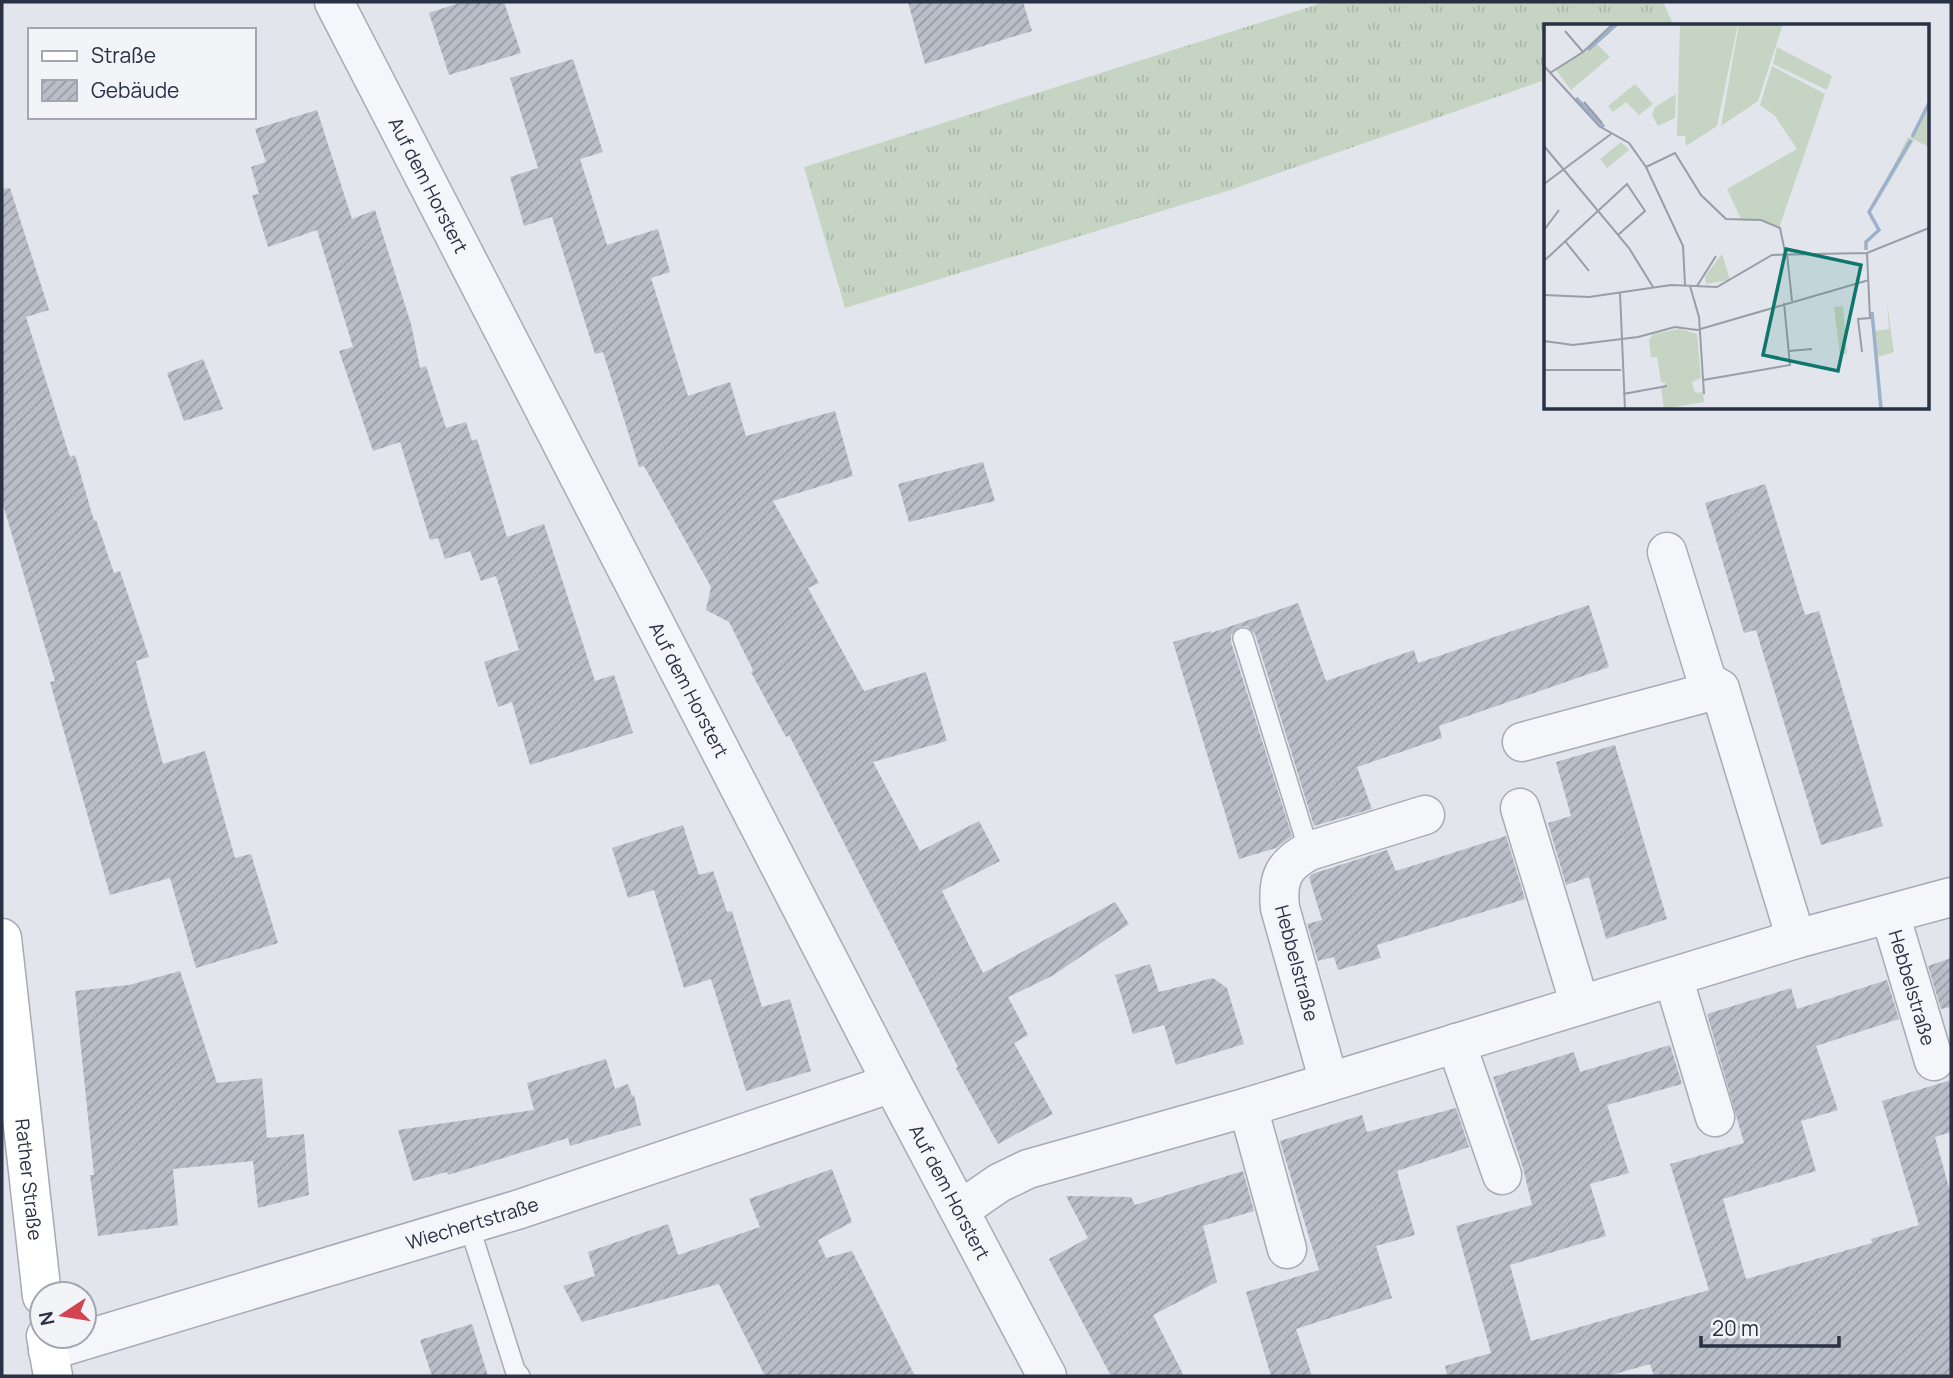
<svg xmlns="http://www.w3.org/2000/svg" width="1953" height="1378" font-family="Manrope,sans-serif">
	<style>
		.grass { fill: url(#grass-tufts) }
		.building { fill: url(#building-hatch) }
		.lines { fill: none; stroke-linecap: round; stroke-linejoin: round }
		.lane-casing { stroke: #a7abb6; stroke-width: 22 }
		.street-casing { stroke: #a7abb6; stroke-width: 41 }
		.secondary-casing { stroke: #a7abb6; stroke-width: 41 }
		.lane { stroke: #f5f6f9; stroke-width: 19 }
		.street { stroke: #f5f6f9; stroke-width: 38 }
		.secondary { stroke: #fff; stroke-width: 38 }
		.labels { text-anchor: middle; stroke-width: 5; stroke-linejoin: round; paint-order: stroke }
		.street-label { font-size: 19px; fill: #293144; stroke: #f2f4f8 }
		.inset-river { fill: none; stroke: #9cb1cc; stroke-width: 3.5 }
		.inset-road { fill: none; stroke: #989da8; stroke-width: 2 }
		.view { fill: #0f766e; fill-opacity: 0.15; stroke: #0f766e; stroke-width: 3.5 }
		.inset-edge { fill: none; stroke: #293144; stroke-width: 3.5 }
	</style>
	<defs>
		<pattern id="grass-tufts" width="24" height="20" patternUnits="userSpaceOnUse" patternTransform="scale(1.75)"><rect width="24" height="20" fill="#c6d5c3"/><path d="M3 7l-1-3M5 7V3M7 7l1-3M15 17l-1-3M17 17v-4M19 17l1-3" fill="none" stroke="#aab7a9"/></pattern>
		<pattern id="building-hatch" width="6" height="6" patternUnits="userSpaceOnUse" patternTransform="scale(1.75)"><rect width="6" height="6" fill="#b9bec9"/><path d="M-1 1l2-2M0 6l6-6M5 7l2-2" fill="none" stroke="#969ba5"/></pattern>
	</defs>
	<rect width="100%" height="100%" fill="#e2e5eb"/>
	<!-- grass -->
	<polygon class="grass" points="1325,2 1663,2 1674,26 1545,26 1545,80 1227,191 845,308 804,167"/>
	<!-- building -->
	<g class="building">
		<polygon points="462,2 504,2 521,53 449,75 429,13"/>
		<polygon points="908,2 1023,2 1032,31 925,64"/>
		<polygon points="573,59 603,152 580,159 607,245 658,229 670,272 651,278 688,396 730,382 746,436 835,411 853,476 773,501 819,583 808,588 864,691 926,672 947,741 873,762 920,851 979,821 1000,861 942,891 983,973 1115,902 1129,924 1052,976 1008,997 1028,1035 1014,1043 1053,1114 998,1144 956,1068 958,1067 789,735 786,737 751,672 753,670 729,622 706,610 711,587 644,466 639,467 603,352 595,354 552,217 524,226 510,177 538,168 510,78"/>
		<polygon points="317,110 352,219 375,210 411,324 420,368 426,366 446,428 466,422 472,441 477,439 507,537 544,524 595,681 614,675 633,733 530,765 512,702 498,707 484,662 519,650 496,576 481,581 470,551 445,559 438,538 430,540 400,442 373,451 339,351 353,347 317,230 268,247 252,195 259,194 251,167 266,162 255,129"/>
		<polygon points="10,188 49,310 26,317 70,457 75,455 94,521 96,520 114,573 120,571 149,657 136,661 163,764 205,751 235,858 251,854 278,943 196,968 170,878 110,895 50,682 55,681 2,501 2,189"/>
		<polygon points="203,359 223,409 184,421 167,373"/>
		<polygon points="983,462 995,501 909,522 898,484"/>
		<polygon points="1765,484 1805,615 1819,611 1883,826 1821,845 1756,630 1744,633 1705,503"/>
		<polygon points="1298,603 1326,681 1414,650 1418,663 1589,605 1609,667 1439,726 1442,738 1357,767 1372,809 1314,826 1255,634 1246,626 1239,627 1231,635 1231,642 1292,836 1276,848 1239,859 1173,642 1211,631 1211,633"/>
		<polygon points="1615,745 1667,919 1606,939 1589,877 1566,885 1548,823 1571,816 1556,762"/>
		<polygon points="683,825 699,875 713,871 727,912 732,911 762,1007 790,999 811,1071 746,1091 711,979 684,988 654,890 628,898 612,848"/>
		<polygon points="1506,836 1525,899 1377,945 1381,958 1338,970 1334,957 1318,961 1307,924 1322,920 1309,877 1312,874 1387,850 1396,871"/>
		<polygon points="1951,958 1951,1007 1941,1009 1928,966"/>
		<polygon points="1150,964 1159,992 1213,978 1227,988 1244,1044 1176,1065 1164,1025 1133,1034 1115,975"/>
		<polygon points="180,971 217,1083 262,1078 267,1138 304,1134 309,1195 258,1208 253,1161 173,1169 178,1225 98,1236 90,1175 94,1175 75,991 129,985"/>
		<polygon points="1887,980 1899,1019 1816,1046 1838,1110 1801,1121 1816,1171 1723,1199 1746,1279 1872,1243 1871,1239 1919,1225 1882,1101 1951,1080 1951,1132 1935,1137 1951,1195 1951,1376 1654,1376 1650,1364 1608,1376 1447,1376 1445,1366 1491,1353 1456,1226 1532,1205 1523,1168 1493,1077 1574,1052 1580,1072 1670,1045 1682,1084 1607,1105 1629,1173 1590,1184 1606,1236 1510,1265 1531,1341 1709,1290 1670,1164 1744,1143 1707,1014 1791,988 1797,1009"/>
		<polygon points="606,1059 615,1089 628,1084 632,1096 634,1095 641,1125 570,1146 568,1138 448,1175 447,1172 413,1181 398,1130 534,1110 527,1083"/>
		<polygon points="1456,1108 1469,1147 1397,1171 1415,1235 1376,1246 1392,1298 1296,1329 1312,1376 1271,1376 1246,1292 1319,1270 1280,1141 1362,1115 1367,1132"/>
		<polygon points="832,1169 852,1222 818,1240 826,1258 852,1251 915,1376 765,1376 719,1284 582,1322 563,1286 595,1276 588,1252 668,1224 678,1255 760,1227 749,1199"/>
		<polygon points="1243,1171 1254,1211 1203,1226 1217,1282 1153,1315 1184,1376 1111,1376 1049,1259 1088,1238 1066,1196 1131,1197 1135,1205"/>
		<polygon points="472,1324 488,1376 432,1376 420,1340"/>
	</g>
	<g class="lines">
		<!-- lane casing -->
		<g class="lane-casing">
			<g id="lane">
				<polyline points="1243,638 1309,851"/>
				<polyline points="469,1225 515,1370 520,1376"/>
			</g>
		</g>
		<!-- street casing -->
		<g class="street-casing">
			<g id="street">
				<path id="s1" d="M 334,2 L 892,1083 L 1047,1376"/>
				<polyline points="1667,552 1707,681 1720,689 1796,939"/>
				<polyline points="1522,742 1720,689"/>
				<polyline points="1520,808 1580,1005"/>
				<path id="s2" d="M 1890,914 L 1934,1061"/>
				<polyline points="1673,977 1715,1117"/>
				<polyline points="1456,1043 1502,1175"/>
				<path d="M 1329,1082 L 1280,908 C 1277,879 1283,865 1309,851 L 1425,815"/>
				<polyline points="1248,1107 1287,1249"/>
				<polyline points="960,1210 999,1183 1028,1169 1248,1107 1796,939 1951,897"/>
				<path id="s3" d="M 48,1351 L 520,1209 L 892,1083"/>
			</g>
		</g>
		<!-- secondary casing -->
		<g class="secondary-casing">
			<g id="secondary">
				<path id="s4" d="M 2,938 L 42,1296"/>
				<polyline points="46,1336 53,1376"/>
			</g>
		</g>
		<!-- lane -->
		<use href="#lane" class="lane"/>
		<!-- street -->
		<use href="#street" class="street"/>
		<!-- secondary -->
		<use href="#secondary" class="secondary"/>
	</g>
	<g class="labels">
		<!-- street labels -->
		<g class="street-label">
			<text dy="7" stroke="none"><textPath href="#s1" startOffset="206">Auf dem Horstert</textPath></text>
			<text dy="7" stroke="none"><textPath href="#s1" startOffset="774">Auf dem Horstert</textPath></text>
			<text transform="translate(1297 963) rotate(75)" y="7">Hebbelstraße</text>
			<text dy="7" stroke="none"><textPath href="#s2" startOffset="77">Hebbelstraße</textPath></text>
			<text dy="7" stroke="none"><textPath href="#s4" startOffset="243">Rather Straße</textPath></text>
			<text dy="7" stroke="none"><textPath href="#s1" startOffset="1340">Auf dem Horstert</textPath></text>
			<text dy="7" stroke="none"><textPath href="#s3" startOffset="443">Wiechertstraße</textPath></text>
		</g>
	</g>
	<!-- overview -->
	<g transform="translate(1544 24)">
		<rect width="385" height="385" fill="#e2e5eb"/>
		<path d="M 136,0 L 194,0 L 173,102 L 142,122 L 141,112 L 133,112 ZM 195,0 L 239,0 L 214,77 L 177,102 ZM 233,23 L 288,52 L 283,66 L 229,40 ZM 228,42 L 281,70 L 235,204 L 217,196 L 198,197 L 183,165 L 253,125 L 231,92 L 216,81 ZM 91,60 L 109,80 L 95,91 L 82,78 L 69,88 L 64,82 ZM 132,70 L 131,94 L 114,102 L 108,91 L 111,83 ZM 364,113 L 370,116 L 331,182 L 330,181 ZM 343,279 L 350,328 L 334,333 L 330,307 L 345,305 ZM 299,282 L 303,330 L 296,331 L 290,283 Z" fill="#c6d5c3"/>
		<path d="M 385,77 L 385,123 L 367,114 Z" fill="#c6d5c3"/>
		<path d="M 136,305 L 153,310 L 157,354 L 148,358 L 151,369 L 159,368 L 160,378 L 120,385 L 117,364 L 122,359 L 117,358 L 113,333 L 107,333 L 105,316 L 109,310 Z" fill="#c6d5c3"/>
		<path d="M 51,18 L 66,33 L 27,66 L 12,46 ZM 77,118 L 85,126 L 63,144 L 56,135 ZM 178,230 L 186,256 L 162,260 L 161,252 Z" fill="#c6d5c3"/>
		<path class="inset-river" d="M 44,26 L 73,0M 32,74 L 60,103M 368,113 L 385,79M 322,226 L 322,218 L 335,206 L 325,188 L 367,116M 328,288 L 337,385"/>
		<path class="inset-road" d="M 21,7 L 39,28M 0,42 L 55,102 L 85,119 L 102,143 L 139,222 L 141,261M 6,49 L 39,28 L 69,0M 40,78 L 58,99M 0,122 L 85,224 L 109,263M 102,143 L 131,129 L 157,171 L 182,195 L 217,196 L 236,204 L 241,228M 0,160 L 67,110M 0,206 L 15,186M 21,217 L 45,247M 243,230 L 248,277M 0,237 L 83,160 L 101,187 L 74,211M 146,262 L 155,293 L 160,370M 153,262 L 172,232M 76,269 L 81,385M 0,271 L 45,273 L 127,261 L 173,263 L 228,231 L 323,229 L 385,204M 0,317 L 29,321 L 94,313 L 131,303 L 153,306 L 325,256M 245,327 L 268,325M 318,328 L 314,295 L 326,294 L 323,229M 0,346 L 77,346M 159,356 L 246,341 L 240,279M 79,370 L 123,362"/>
		<path class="view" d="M 242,225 L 317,241 L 294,347 L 219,331 Z"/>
		<rect width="385" height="385" class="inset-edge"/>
	</g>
	<!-- border -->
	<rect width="1953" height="1378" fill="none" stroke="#293144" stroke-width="7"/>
	<!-- legend -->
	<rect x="28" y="28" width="228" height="91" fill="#f2f4f8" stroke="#a2a6b0" stroke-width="2"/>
	<rect x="42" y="51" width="35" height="10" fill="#ffffff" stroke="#a2a6b0" stroke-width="2"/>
	<text x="91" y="63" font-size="21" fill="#293144">Straße</text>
	<rect x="42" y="80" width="35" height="21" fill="url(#building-hatch)" stroke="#a2a6b0" stroke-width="2"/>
	<text x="91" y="98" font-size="21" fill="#293144">Gebäude</text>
	<!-- north arrow -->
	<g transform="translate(63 1315) rotate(258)"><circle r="33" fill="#f2f4f8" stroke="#a2a6b0" stroke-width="2"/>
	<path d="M0-5L12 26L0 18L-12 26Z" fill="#d34451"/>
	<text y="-10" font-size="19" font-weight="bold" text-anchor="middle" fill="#293144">N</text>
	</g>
	<!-- scale -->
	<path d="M1701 1336v10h138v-10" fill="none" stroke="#293144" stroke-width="3.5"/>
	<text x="1712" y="1336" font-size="21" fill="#293144" stroke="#f2f4f8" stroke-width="5" paint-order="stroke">20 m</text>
</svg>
